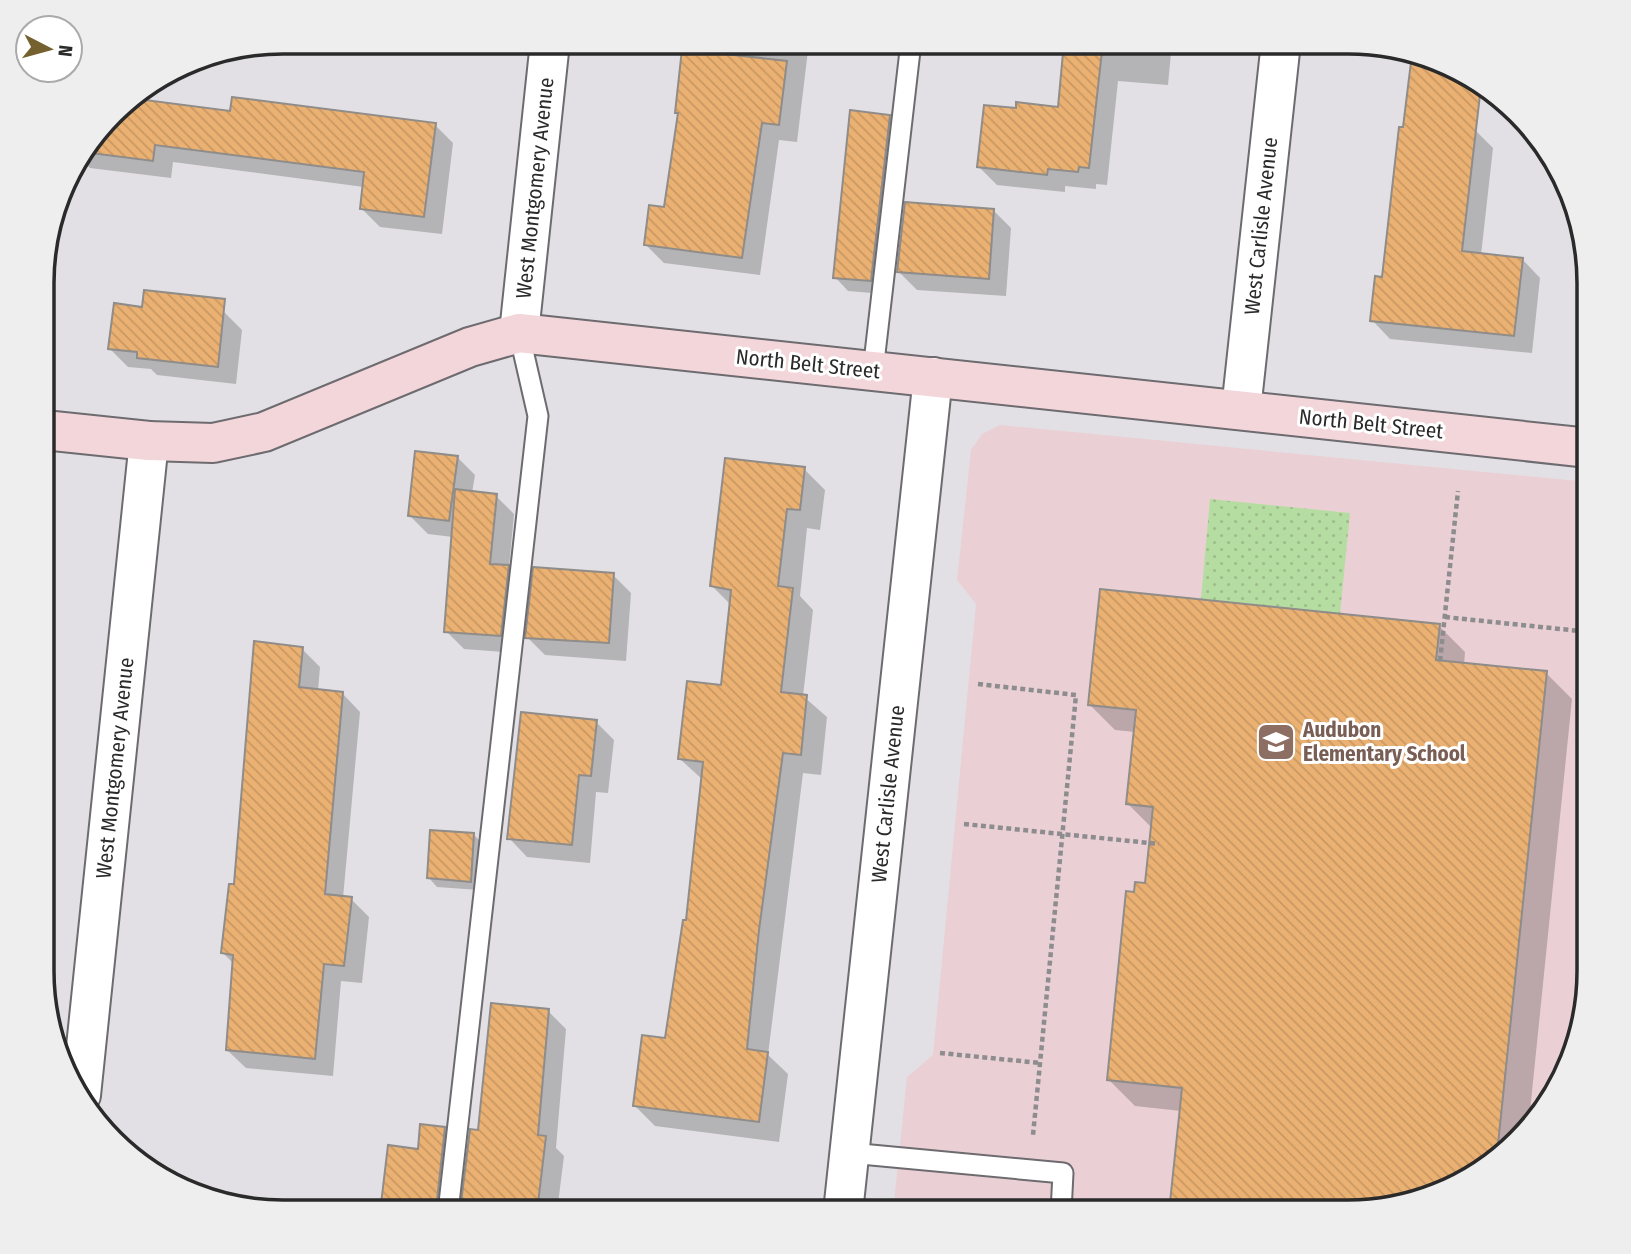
<svg xmlns="http://www.w3.org/2000/svg" width="1631" height="1254" font-family="'Fira Sans Condensed',sans-serif">
	<style>
		.education { fill: #ead0d4 }
		.park { fill: url(#park-dots) }
		.shadow { fill: #0003 }
		.building { fill: url(#building-back-hatch); stroke: #8f8c89; stroke-width: 2 }
		.lines { fill: none; stroke-linecap: round; stroke-linejoin: round }
		.lane-casing { stroke: #6d6b6f; stroke-width: 23 }
		.street-casing { stroke: #6d6b6f; stroke-width: 42 }
		.secondary-casing { stroke: #6d6b6f; stroke-width: 42 }
		.path { stroke: #8d8c8f; stroke-width: 4.5; stroke-dasharray: 5 3.5; stroke-linecap: butt }
		.lane { stroke: #fff; stroke-width: 19 }
		.street { stroke: #fff; stroke-width: 38 }
		.secondary { stroke: #f3d6da; stroke-width: 38 }
		.labels { text-anchor: middle; stroke-width: 6; stroke-linejoin: round; paint-order: stroke }
		.street-label { font-size: 21px; fill: #2a2a2b; stroke: #fff }
		.education-label { font-size: 21px; font-weight: bold; fill: #785e54; stroke: #fff; text-anchor: start }
		.rim { fill: none; stroke: #2a2a2b; stroke-width: 3.5 }
	</style>
	<defs>
		<pattern id="park-dots" width="8" height="8" patternUnits="userSpaceOnUse" patternTransform="scale(1.75)"><rect width="8" height="8" fill="#b6dda1"/><path d="M2 2h.1M6 6h.1" fill="none" stroke="#9dbe8b" stroke-width="1.8" stroke-linecap="round"/></pattern>
		<pattern id="building-back-hatch" width="6" height="6" patternUnits="userSpaceOnUse" patternTransform="scale(1.75)"><rect width="6" height="6" fill="#eab172"/><path d="M-1 5l2 2M0 0l6 6M5-1l2 2" fill="none" stroke="#c99863"/></pattern>
	</defs>
	<rect width="100%" height="100%" fill="#e2e0e4"/>
	<!-- education -->
	<polygon class="education" points="1000,425 1589,482 1589,880 1570,1065 1529,1129 1454,1187 1348,1212 893,1212 907,1077 933,1055 976,604 957,580 971,450 982,434"/>
	<!-- park -->
	<polygon class="park" points="1210,499 1350,513 1340,614 1201,599"/>
	<!-- shadow -->
	<g class="shadow">
		<polygon points="685,42 809,42 797,142 779,140 760,275 664,263 646,245 666,209 679,115 677,112"/>
		<polygon points="1066,42 1172,42 1168,85 1118,81 1107,185 1096,184 1096,189 1065,186 1065,192 997,185 979,167 1017,110 1060,109"/>
		<polygon points="128,100 232,113 435,125 453,143 442,234 380,227 362,209 364,187 173,162 171,178 90,168 79,157"/>
		<polygon points="889,117 903,130 884,294 848,291 835,277"/>
		<polygon points="1475,130 1493,148 1481,255 1522,259 1540,278 1532,353 1390,339 1372,320 1384,279"/>
		<polygon points="993,210 1011,228 1006,296 917,290 899,272"/>
		<polygon points="144,309 224,312 242,330 236,384 157,375 151,369 128,367 110,349"/>
		<polygon points="457,457 475,475 472,493 496,496 514,514 509,567 526,585 518,653 464,649 446,631 453,537 428,534 410,516"/>
		<polygon points="804,469 825,490 820,530 807,528 800,596 813,610 803,696 827,717 821,775 803,773 768,1055 788,1074 779,1142 655,1126 634,1105 667,1040 688,922 703,780 680,759 723,687 731,605 712,586"/>
		<polygon points="44,528 53,537 45,604 43,603"/>
		<polygon points="613,575 631,593 626,661 545,655 527,637"/>
		<polygon points="1439,626 1465,652 1464,665 1546,673 1572,699 1528,1131 1454,1187 1348,1212 1181,1111 1135,1106 1109,1080 1136,894 1146,885 1152,828 1127,803 1135,732 1115,730 1089,704"/>
		<polygon points="302,649 320,667 318,691 342,693 360,712 343,898 351,899 369,917 362,983 341,981 333,1076 246,1068 227,1050 234,964 223,953 235,886"/>
		<polygon points="596,722 614,740 608,793 596,792 590,863 527,857 509,838"/>
		<polygon points="473,834 482,843 479,890 437,887 429,878"/>
		<polygon points="548,1011 566,1029 556,1148 564,1156 557,1212 462,1212 479,1132"/>
		<polygon points="444,1129 463,1147 455,1212 391,1212 383,1203"/>
	</g>
	<!-- building -->
	<g class="building">
		<polygon points="1064,42 1103,42 1089,168 1079,167 1078,172 1048,169 1047,175 977,167 984,105 1016,108 1016,102 1058,107"/>
		<polygon points="682,49 787,61 779,125 762,123 742,258 644,245 649,205 664,207 678,113 675,113"/>
		<polygon points="1412,54 1440,60 1481,86 1462,251 1523,258 1514,336 1370,321 1375,276 1382,277 1399,127 1403,127"/>
		<polygon points="232,97 436,123 424,217 360,209 364,172 155,145 153,161 83,152 130,98 230,111"/>
		<polygon points="850,110 890,115 871,281 833,278"/>
		<polygon points="905,202 994,209 989,279 897,272"/>
		<polygon points="144,290 225,299 218,367 137,358 137,352 108,349 114,303 142,307"/>
		<polygon points="415,451 458,456 449,521 408,516"/>
		<polygon points="725,458 805,467 800,510 787,509 778,586 793,588 781,692 807,695 801,755 783,753 759,930 747,1049 768,1052 759,1122 633,1106 642,1035 665,1038 683,920 686,920 703,762 678,759 687,681 721,685 731,590 710,586"/>
		<polygon points="455,489 497,494 490,564 509,565 501,636 444,632"/>
		<polygon points="533,567 614,573 609,643 525,638"/>
		<polygon points="1100,589 1440,624 1436,660 1547,671 1497,1154 1454,1187 1348,1212 1169,1212 1182,1088 1107,1080 1126,891 1134,892 1135,882 1145,883 1153,807 1126,804 1136,710 1088,705"/>
		<polygon points="254,641 303,647 299,687 343,692 325,894 352,897 344,966 324,964 315,1059 226,1050 233,955 221,953 229,884 234,884"/>
		<polygon points="521,712 597,720 591,776 579,775 572,845 507,839"/>
		<polygon points="430,830 474,833 471,882 427,878"/>
		<polygon points="491,1003 549,1009 538,1135 546,1136 537,1212 460,1212 470,1129 478,1130"/>
		<polygon points="420,1124 445,1127 436,1210 381,1204 388,1145 418,1149"/>
	</g>
	<g class="lines">
		<!-- lane casing -->
		<g class="lane-casing">
			<g id="lane">
				<polyline points="873,371 911,42"/>
				<polyline points="850,1153 1063,1173 1061,1212"/>
				<polyline points="448,1212 538,416 519,333"/>
			</g>
		</g>
		<!-- street casing -->
		<g class="street-casing">
			<g id="street">
				<polyline points="519,333 550,42"/>
				<polyline points="1241,410 1281,42"/>
				<polyline points="81,1095 149,441"/>
				<polyline points="843,1212 933,377"/>
			</g>
		</g>
		<!-- secondary casing -->
		<g class="secondary-casing">
			<polyline id="secondary" points="44,430 149,441 213,443 264,432 470,347 519,333 1589,448"/>
		</g>
		<!-- path -->
		<g class="path">
			<polyline points="1445,617 1589,632"/>
			<polyline points="1440,661 1458,491"/>
			<polyline points="978,684 1076,695 1033,1135"/>
			<polyline points="964,824 1159,844"/>
			<polyline points="940,1053 1040,1063"/>
		</g>
		<!-- lane -->
		<use href="#lane" class="lane"/>
		<!-- street -->
		<use href="#street" class="street"/>
		<!-- secondary -->
		<use href="#secondary" class="secondary"/>
	</g>
	<!-- icons -->
	<defs>
		<g id="school-square" transform="scale(2.0125)"><rect x="-9" y="-9" width="18" height="18" rx="4" fill="#8d6e63" stroke="#fff"/><path d="M0-5L7-2L0 1L-7-2ZM-4 1L0 2.5L4 1V4Q0 6-4 4Z" fill="#fff"/></g>
	</defs>
	<g fill-rule="evenodd">
		<use href="#school-square" x="1276" y="742"/>
	</g>
	<g class="labels">
		<!-- street labels -->
		<g class="street-label">
			<text transform="translate(535 188) rotate(-84)" y="7">West Montgomery Avenue</text>
			<text transform="translate(1261 226) rotate(-84)" y="7">West Carlisle Avenue</text>
			<text transform="translate(808 364) rotate(6)" y="7">North Belt Street</text>
			<text transform="translate(1371 424) rotate(6)" y="7">North Belt Street</text>
			<text transform="translate(115 768) rotate(-84)" y="7">West Montgomery Avenue</text>
			<text transform="translate(888 794) rotate(-84)" y="7">West Carlisle Avenue</text>
		</g>
		<!-- education labels -->
		<g class="education-label">
			<text x="1303" y="737">Audubon<tspan x="1303" dy="24">Elementary School</tspan></text>
		</g>
	</g>
	<!-- crop -->
	<path d="M0 0H1631V1254H0ZM283 54H1348A229 229 0 0 1 1577 283V971A229 229 0 0 1 1348 1200H283A229 229 0 0 1 54 971V283A229 229 0 0 1 283 54Z" fill="#eee" fill-rule="evenodd"/>
	<path class="rim" d="M283 54H1348A229 229 0 0 1 1577 283V971A229 229 0 0 1 1348 1200H283A229 229 0 0 1 54 971V283A229 229 0 0 1 283 54Z"/>
	<!-- north arrow -->
	<g transform="translate(49 49) rotate(96)"><circle r="33" fill="#ffffff" stroke="#aaaaaa" stroke-width="2"/>
	<path d="M0-5L12 26L0 18L-12 26Z" fill="#756130"/>
	<text y="-10" font-size="19" font-weight="bold" text-anchor="middle" fill="#2a2a2b">N</text>
	</g>
</svg>
